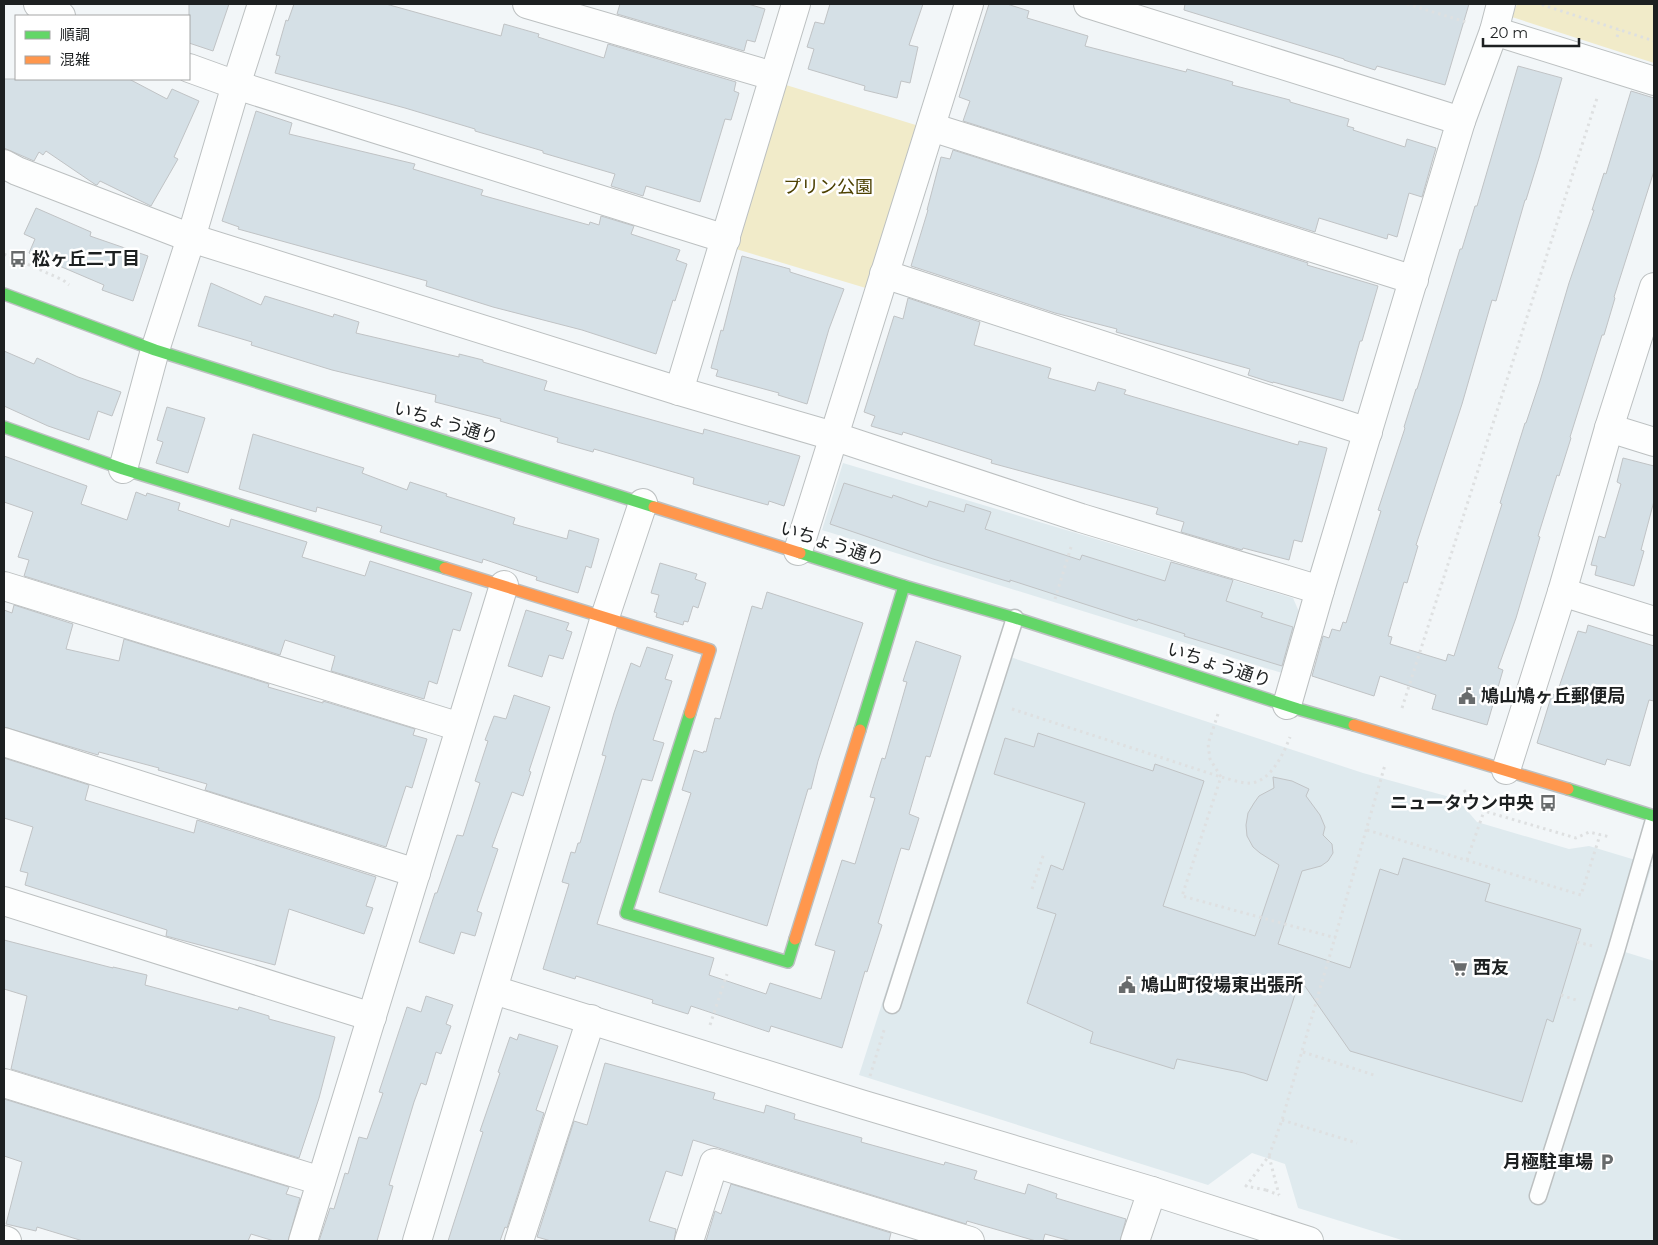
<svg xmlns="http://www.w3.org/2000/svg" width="1658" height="1245" font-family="Montserrat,'Noto Sans JP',sans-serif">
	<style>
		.built { fill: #dfeaee }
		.green { fill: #f1ebc9 }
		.building { fill: #d5e0e6; stroke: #c0c3c5 }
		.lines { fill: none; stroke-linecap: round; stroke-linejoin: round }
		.lane-casing { stroke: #bcc0c1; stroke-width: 19 }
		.street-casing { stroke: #bcc0c1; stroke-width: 30 }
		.fast-casing { stroke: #bcc0c1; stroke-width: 14 }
		.slow-casing { stroke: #bcc0c1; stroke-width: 14 }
		.path { stroke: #dee0e1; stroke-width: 3; stroke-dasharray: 2.5 4; stroke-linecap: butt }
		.lane { stroke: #fdfefe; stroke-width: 16 }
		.street { stroke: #fdfefe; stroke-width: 28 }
		.fast { stroke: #63d668; stroke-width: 11 }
		.slow { stroke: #ff974d; stroke-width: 11 }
		.labels { text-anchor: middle; stroke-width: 5; stroke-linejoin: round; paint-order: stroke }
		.park-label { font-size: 18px; fill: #4c4000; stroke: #fff }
		.poi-label { font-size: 18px; font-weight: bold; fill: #1d2021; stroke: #fff; text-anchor: start }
		.street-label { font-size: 18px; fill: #1d2021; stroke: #fff }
	</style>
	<rect width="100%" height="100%" fill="#f2f6f8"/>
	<!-- built -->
	<g class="built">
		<polygon points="843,463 1293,598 1300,614 1282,673 822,530"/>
		<polygon points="995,652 1363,773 1457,799 1477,822 1569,849 1589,846 1652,865 1625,952 1654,961 1654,1241 1405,1241 1298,1208 1285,1164 1252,1153 1208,1185 859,1075"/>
	</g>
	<!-- green -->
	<g class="green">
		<polygon points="1517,4 1654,4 1654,63 1512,17"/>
		<polygon points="786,85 919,126 869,289 736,249"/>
	</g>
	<!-- building -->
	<g class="building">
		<polygon points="189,4 229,4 213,51 189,43"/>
		<polygon points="294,4 386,4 501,36 504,24 539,34 538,37 604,58 608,44 736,82 734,91 739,93 731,120 725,119 700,202 646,186 643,196 611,186 615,174 543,153 543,151 475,131 475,129 405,108 275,73 280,56 276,55 286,20 288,21"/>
		<polygon points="620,4 748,4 765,9 755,42 747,40 744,51 617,14"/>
		<polygon points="830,4 923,4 909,45 918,47 910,83 901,81 897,98 864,90 865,86 808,69 814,49 807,47 815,22 824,24"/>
		<polygon points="989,4 1007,4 1029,11 1027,18 1088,36 1085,46 1186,72 1187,69 1233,82 1232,85 1290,100 1290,102 1349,119 1347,126 1354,128 1353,130 1405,147 1407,139 1436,148 1422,197 1409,193 1397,237 1388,234 1387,239 1319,218 1315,232 963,121 970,101 959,97"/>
		<polygon points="1185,4 1469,4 1445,85 1377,66 1375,70 1344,60 1344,59 1184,10"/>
		<polygon points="1518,66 1562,78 1539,158 1526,200 1525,200 1496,301 1492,300 1462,404 1416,545 1418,546 1407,583 1404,582 1388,636 1392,637 1390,644 1446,661 1448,654 1454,656 1502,504 1500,503 1525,423 1526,423 1540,381 1569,283 1594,210 1592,210 1604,173 1606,174 1631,91 1654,98 1654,171 1614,297 1615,298 1604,335 1602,335 1570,437 1571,438 1559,476 1557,475 1538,536 1540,537 1516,618 1498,668 1503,670 1487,725 1432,709 1436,695 1380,676 1374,696 1312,676 1323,636 1329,638 1332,629 1340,631 1343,622 1346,623 1381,511 1378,510 1405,428 1404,427 1416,389 1417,389 1460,249 1462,249 1475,206 1477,206"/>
		<polygon points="4,79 129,79 167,99 172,89 199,101 174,157 178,159 151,206 100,181 97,185 96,185 46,151 43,155 39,152 34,161 4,148"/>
		<polygon points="256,111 292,123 289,134 415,164 413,169 483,190 481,195 589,225 590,222 599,225 601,216 634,226 631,234 680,250 676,260 687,264 675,301 673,300 656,354 582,330 493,307 426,286 427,281 238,229 239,227 222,221"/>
		<polygon points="953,150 1308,263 1307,265 1378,286 1362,341 1360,341 1343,401 1273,382 1273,383 1248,375 1250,369 1116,332 1117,329 1055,313 911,266 928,210 927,210 941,157 950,159"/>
		<polygon points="36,208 91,232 90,236 148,256 133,301 102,290 104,285 29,253 35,239 24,234"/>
		<polygon points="742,256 790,269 790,272 844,289 829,329 807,404 778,395 779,393 716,376 718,370 711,368 721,330 723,331"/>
		<polygon points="211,283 261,305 265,296 333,317 334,314 359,322 356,333 459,357 459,354 483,360 483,362 547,381 544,390 703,434 704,429 800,456 784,506 769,501 768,505 693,484 694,478 594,449 593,452 557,442 558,438 500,421 501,419 435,402 436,395 332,370 251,345 252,342 198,326"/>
		<polygon points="908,298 980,322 974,345 1051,368 1048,378 1095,391 1098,382 1126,390 1124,394 1298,445 1299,441 1327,448 1302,542 1294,540 1289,560 1243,548 1242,550 1181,532 1184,522 1156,514 1158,508 991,463 992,460 903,432 902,435 871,426 875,416 864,412 894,316 903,319"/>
		<polygon points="4,351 34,364 37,358 78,377 121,392 112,416 98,411 89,440 48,426 4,406"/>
		<polygon points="167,407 205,418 188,473 156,463 163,442 157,440"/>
		<polygon points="253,434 364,468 362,473 407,490 410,482 447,494 446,496 515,518 513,524 567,539 569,530 599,539 591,568 586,566 578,593 536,580 537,577 483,559 482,563 380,532 382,526 317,507 316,512 239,489"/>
		<polygon points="4,456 87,486 81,504 127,520 136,492 146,496 147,493 180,503 178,510 229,527 231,519 307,542 302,557 365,576 370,561 472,593 460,631 453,629 437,684 429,681 424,699 331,671 335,656 285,640 280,655 24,576 29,560 18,557 33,512 4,502"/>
		<polygon points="1623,458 1654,466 1654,501 1641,550 1644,551 1634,586 1595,575 1597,566 1591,565 1599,536 1605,538 1621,484 1617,482"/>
		<polygon points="844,483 892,498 893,495 927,507 929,501 964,512 966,504 991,512 985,529 1080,560 1082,555 1165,581 1171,562 1233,580 1226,601 1263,613 1261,617 1293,627 1282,666 1184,636 1185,634 1138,619 1137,621 1010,580 1010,582 933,559 830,524"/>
		<polygon points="660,563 697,574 695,579 706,583 698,608 693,606 688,622 684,621 683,625 656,617 657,613 654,612 659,595 651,593"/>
		<polygon points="767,592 863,623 818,761 811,789 808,789 767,926 659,892 691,793 682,790 694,750 703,753 704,751 706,752 715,718 720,719 752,606 762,609"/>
		<polygon points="14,605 73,624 66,649 119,661 124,639 269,684 268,687 323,703 323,701 415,729 413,735 427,739 412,788 406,786 386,847 205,790 207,784 158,770 159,768 99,752 98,755 4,727 4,610 12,613"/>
		<polygon points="526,610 569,623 566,630 572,632 563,659 549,655 542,677 508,666"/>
		<polygon points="1588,625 1654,646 1654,701 1649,700 1630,766 1607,759 1605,765 1537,743 1552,694 1556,696 1578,631 1586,633"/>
		<polygon points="916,641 961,656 930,757 926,756 909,814 919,818 909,850 901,848 878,923 882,925 867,972 865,971 842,1048 771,1026 769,1032 691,1006 688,1014 652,1003 653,1000 576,976 575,979 543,969 569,884 562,882 571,852 575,853 578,843 580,843 606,756 602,755 614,713 631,663 640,667 647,647 673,655 665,679 672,681 653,740 664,743 652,781 642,779 597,924 714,958 709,975 766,994 770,983 821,999 835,951 815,945 842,860 855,864 875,798 870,797 882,758 885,759 907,682 903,681"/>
		<polygon points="514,695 550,707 529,771 531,772 523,796 512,792 492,847 498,849 477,911 482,913 475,936 461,932 454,954 419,942 435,893 437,893 457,835 463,836 480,783 475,781 488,741 485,740 494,716 506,719"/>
		<polygon points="1038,733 1153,771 1155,764 1204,781 1163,906 1255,936 1279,865 1260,853 1253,847 1247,836 1246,825 1248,813 1254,803 1259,796 1274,788 1273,777 1292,781 1309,789 1306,796 1320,815 1325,827 1323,835 1332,844 1333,853 1328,861 1321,866 1302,871 1278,944 1350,968 1380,869 1398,875 1403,858 1490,884 1485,901 1581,929 1553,1022 1547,1019 1522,1102 1350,1051 1300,979 1267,1081 1244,1073 1177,1059 1174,1069 1090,1043 1093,1032 1027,1003 1056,914 1037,908 1051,865 1063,870 1085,803 994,774 1005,738 1034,747"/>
		<polygon points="4,758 89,785 85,800 194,833 197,820 376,877 366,906 373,908 364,934 289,909 275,965 166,936 167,930 25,885 28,873 20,871 33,827 4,818"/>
		<polygon points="4,940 113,968 113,967 147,975 145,985 238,1010 239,1007 269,1016 269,1019 335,1037 319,1098 299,1158 11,1069 27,996 4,989"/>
		<polygon points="426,996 453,1005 446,1024 451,1026 441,1054 436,1052 426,1085 421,1083 414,1102 389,1185 393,1186 377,1241 319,1241 330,1208 334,1209 345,1173 348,1174 359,1137 367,1139 383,1093 379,1092 407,1007 421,1012"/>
		<polygon points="519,1034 558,1046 536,1110 544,1113 507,1228 505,1227 500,1241 448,1241 483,1132 480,1131 500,1073 498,1072 510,1037 517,1040"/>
		<polygon points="605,1063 715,1093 713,1099 764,1113 766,1105 795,1114 794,1119 862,1138 861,1142 944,1165 945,1162 977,1171 974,1179 1025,1194 1028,1184 1057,1194 1056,1198 1126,1219 1120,1241 1071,1241 1045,1234 1043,1241 1036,1241 967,1221 966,1224 693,1140 682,1176 666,1171 649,1221 676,1229 674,1241 551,1241 537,1237 574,1121 587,1125"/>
		<polygon points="4,1099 289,1187 286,1194 300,1198 288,1241 274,1241 251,1234 248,1241 83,1241 37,1227 36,1231 6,1224 22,1162 4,1156"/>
		<polygon points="731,1184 891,1233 889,1241 706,1241 715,1211 721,1214"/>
	</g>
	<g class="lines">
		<!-- lane casing -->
		<g class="lane-casing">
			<g id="lane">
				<polyline points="892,1005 1015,618"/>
				<polyline points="1538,1196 1616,951 1654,820"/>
			</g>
		</g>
		<!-- street casing -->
		<g class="street-casing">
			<g id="street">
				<polyline points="38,4 61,16"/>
				<polyline points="527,4 773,76"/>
				<polyline points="1088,4 1461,121"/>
				<polyline points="1494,31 1654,81"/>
				<polyline points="189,68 236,85 726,239"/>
				<polyline points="931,127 1414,280"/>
				<polyline points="4,164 17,171 191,238 679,391 833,436 1081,518 1320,590"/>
				<polyline points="884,274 1368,432"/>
				<polyline points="679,391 796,4"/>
				<polyline points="1609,428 1654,442"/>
				<polyline points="123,469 155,350 191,238 236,85 262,4"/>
				<polyline points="798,551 969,4"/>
				<polyline points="4,586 460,727"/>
				<polyline points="1562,592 1654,621"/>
				<polyline points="1287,705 1320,590 1461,121 1494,31 1501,4"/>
				<polyline points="4,742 416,873"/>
				<polyline points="1506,770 1562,592 1609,428 1654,287"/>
				<polyline points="4,901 372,1017"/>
				<polyline points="494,990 861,1104 1152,1191 1309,1241"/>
				<polyline points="4,1083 321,1181"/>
				<polyline points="4,1240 7,1241"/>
				<polyline points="303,1241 504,585"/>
				<polyline points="417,1241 605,617 643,503"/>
				<polyline points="519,1241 591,1019"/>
				<polyline points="689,1241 714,1163 970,1241"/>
				<polyline points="1135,1241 1152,1191"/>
			</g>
		</g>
		<!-- fast casing -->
		<g class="fast-casing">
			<g id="fast">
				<polyline points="4,294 155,350 654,507"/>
				<polyline points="4,427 123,469 445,568"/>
				<polyline points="800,553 904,586 1015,618 1298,709 1354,725"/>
				<polyline points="690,713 626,913 788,962 795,939"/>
				<polyline points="860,730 904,586"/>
				<polyline points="1568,789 1654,816"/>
			</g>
		</g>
		<!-- slow casing -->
		<g class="slow-casing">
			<g id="slow">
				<polyline points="654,507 800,553"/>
				<polyline points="445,568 710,650 690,713"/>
				<polyline points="1354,725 1568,789"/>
				<polyline points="795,939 860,730"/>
			</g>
		</g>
		<!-- path -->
		<g class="path">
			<polyline points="1407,4 1466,22"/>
			<polyline points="1544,4 1543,5 1654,41"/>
			<polyline points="1617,37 1619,30"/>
			<polyline points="4,254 63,280 69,285"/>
			<polyline points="1055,599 1071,547"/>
			<polyline points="1402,708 1598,95"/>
			<path d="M 1012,709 L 1221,777 C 1230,779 1242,784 1251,783 C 1271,781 1284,753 1290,737"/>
			<polyline points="1218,714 1208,744 1210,759 1221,777 1182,896 1336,938"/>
			<polyline points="1464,790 1471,801 1484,811 1576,838 1589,832 1610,837"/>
			<polyline points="1367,830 1581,895 1600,835"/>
			<polyline points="1467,860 1484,811"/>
			<polyline points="1032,889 1044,853"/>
			<polyline points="1577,942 1593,946"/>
			<polyline points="1561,995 1576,1000"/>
			<polyline points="710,1025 727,974"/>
			<polyline points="1303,1052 1377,1076"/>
			<polyline points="870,1076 885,1027"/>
			<polyline points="1282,1120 1357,1143"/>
			<polyline points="1269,1156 1279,1195"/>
			<polyline points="1266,1190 1246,1186 1269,1156 1282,1120 1385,765"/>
			<polyline points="1266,1190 1279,1195"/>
		</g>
		<!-- lane -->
		<use href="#lane" class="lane"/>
		<!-- street -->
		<use href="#street" class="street"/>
		<!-- fast -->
		<use href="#fast" class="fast"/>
		<!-- slow -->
		<use href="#slow" class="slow"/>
	</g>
	<!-- icons -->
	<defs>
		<g id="bus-bare" transform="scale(1.35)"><path d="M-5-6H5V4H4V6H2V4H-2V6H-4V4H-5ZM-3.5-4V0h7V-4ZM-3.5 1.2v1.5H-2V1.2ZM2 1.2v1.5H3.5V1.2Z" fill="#686b6c" stroke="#fff" stroke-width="2.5" paint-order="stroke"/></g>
		<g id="civic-bare" transform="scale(1.35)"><path d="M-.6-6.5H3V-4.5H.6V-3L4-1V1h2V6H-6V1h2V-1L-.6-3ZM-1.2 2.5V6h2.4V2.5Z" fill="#686b6c" stroke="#fff" stroke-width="2.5" paint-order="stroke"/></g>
		<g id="supermarket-bare" transform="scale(1.35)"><path d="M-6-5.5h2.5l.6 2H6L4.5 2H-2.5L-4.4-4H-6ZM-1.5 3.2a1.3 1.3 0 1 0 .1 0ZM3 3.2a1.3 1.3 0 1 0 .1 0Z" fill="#686b6c" stroke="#fff" stroke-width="2.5" paint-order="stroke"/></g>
		<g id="parking-bare" transform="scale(1.35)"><path d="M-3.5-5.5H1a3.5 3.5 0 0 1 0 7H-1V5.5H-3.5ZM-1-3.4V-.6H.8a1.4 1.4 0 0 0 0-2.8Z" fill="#686b6c" stroke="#fff" stroke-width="2.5" paint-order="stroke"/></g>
	</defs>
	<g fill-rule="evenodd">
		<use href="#bus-bare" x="18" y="259"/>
		<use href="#civic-bare" x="1467" y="696"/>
		<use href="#bus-bare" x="1548" y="803"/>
		<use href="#supermarket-bare" x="1459" y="968"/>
		<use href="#civic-bare" x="1127" y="985"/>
		<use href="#parking-bare" x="1607" y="1162"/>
	</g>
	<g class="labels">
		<!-- park labels -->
		<g class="park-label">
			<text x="828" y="193">プリン公園</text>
		</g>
		<!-- poi labels -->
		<g class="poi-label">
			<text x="32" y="265">松ヶ丘二丁目</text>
			<text x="1481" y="702">鳩山鳩ヶ丘郵便局</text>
			<text x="1534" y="809" text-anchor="end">ニュータウン中央</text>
			<text x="1473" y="974">西友</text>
			<text x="1141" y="991">鳩山町役場東出張所</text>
			<text x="1593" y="1168" text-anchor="end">月極駐車場</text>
		</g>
		<!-- street labels -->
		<g class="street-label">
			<text transform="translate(446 423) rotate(17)" y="6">いちょう通り</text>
			<text transform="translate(832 544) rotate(18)" y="6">いちょう通り</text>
			<text transform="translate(1219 665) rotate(18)" y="6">いちょう通り</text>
		</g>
	</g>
	<!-- border -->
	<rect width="1658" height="1245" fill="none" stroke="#1d2021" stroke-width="10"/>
	<!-- legend -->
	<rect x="15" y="15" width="175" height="65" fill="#ffffff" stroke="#a5a6a6"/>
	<rect x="25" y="31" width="25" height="8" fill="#63d668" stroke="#a5a6a6"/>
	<text x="60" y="40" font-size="15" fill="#1d2021">順調</text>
	<rect x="25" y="56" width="25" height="8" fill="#ff974d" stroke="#a5a6a6"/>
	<text x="60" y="65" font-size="15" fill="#1d2021">混雑</text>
	<!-- scale -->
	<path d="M1483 38v8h96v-8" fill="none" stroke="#1d2021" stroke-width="2.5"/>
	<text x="1490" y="38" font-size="15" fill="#1d2021" stroke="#ffffff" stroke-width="4" paint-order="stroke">20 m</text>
</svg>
